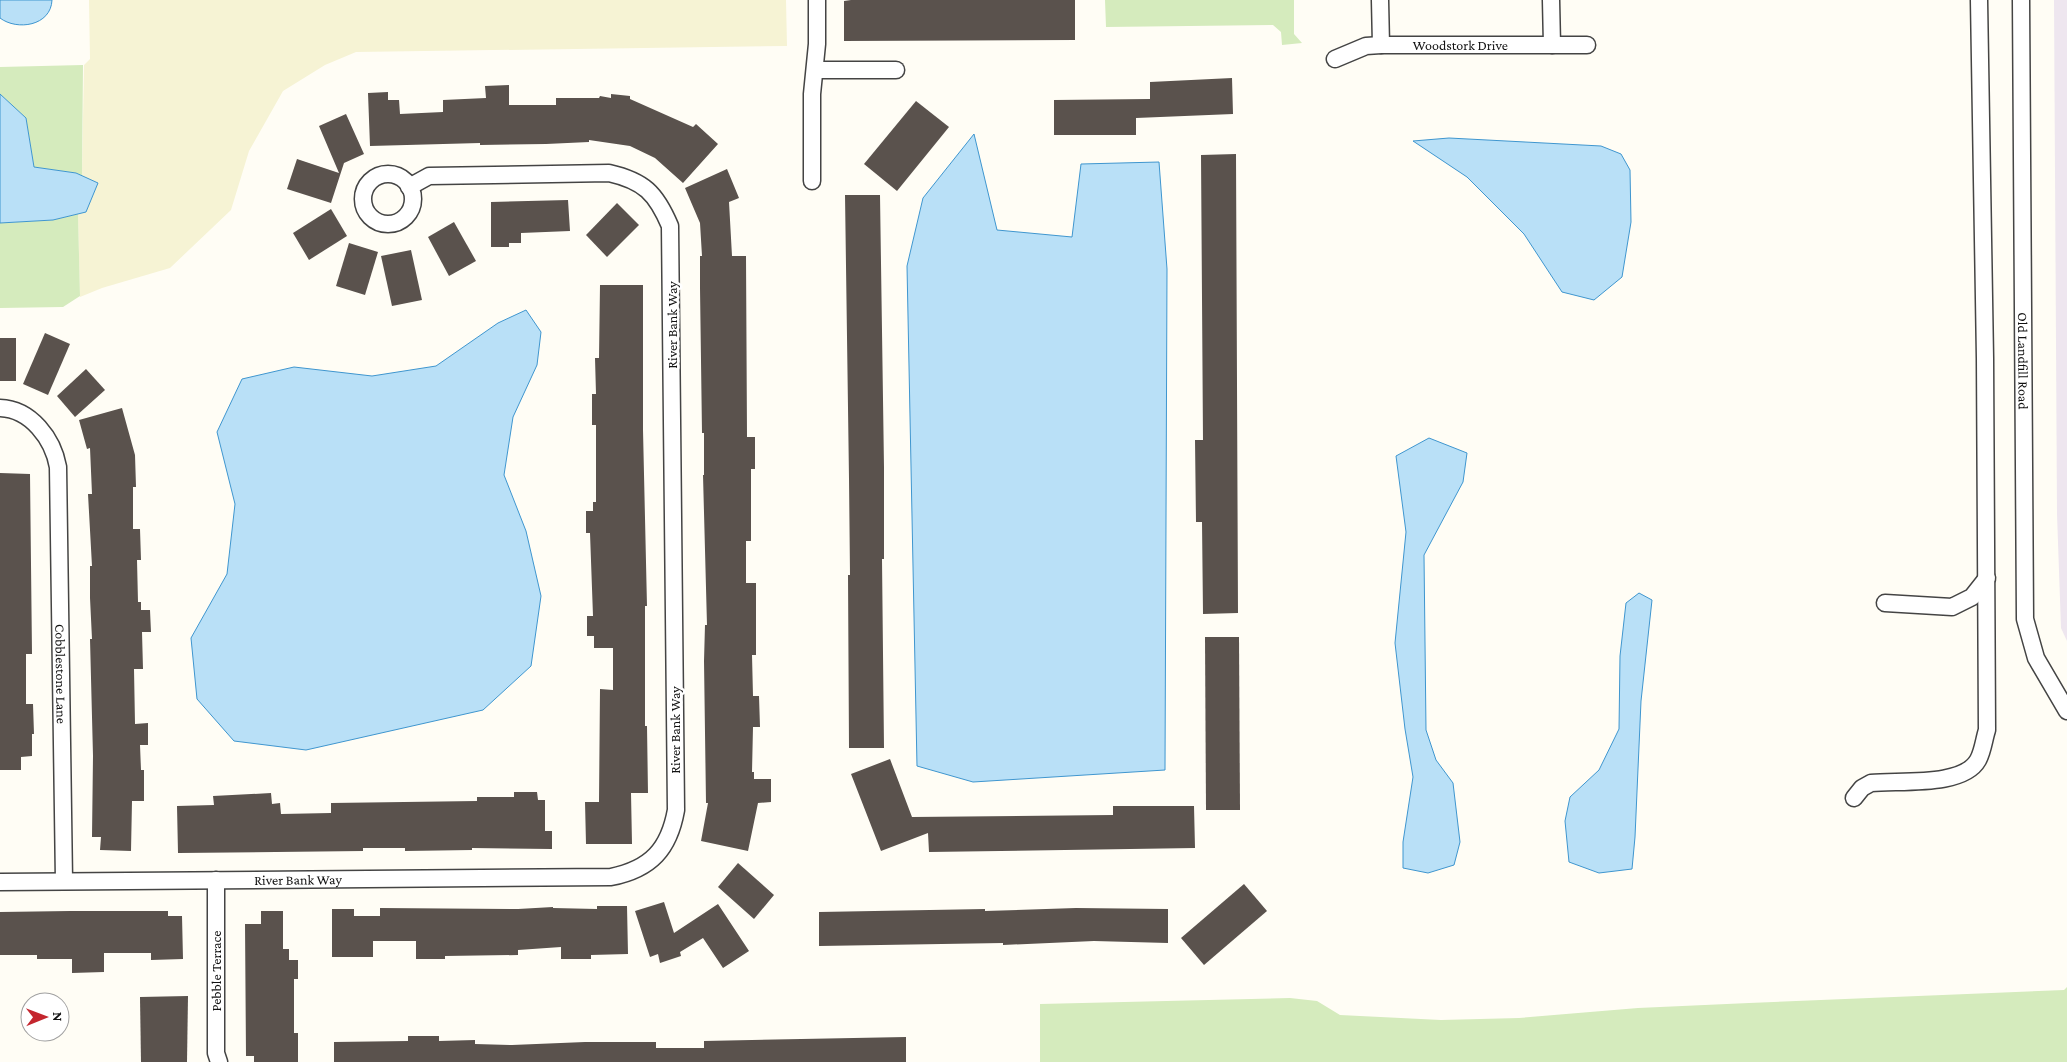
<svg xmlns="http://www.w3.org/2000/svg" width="2067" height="1062" font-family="'Crimson Pro',serif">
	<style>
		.industrial { fill: #eee6ef }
		.farmland { fill: #f6f3d4 }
		.green { fill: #d5ebbd }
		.water { fill: #b9e0f7; stroke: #3f96cf }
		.building { fill: #5a524d }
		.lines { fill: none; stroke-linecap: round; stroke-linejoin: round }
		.minor-casing { stroke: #444; stroke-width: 19 }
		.minor { stroke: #fff; stroke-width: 16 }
		.labels { text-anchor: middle; stroke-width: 5; stroke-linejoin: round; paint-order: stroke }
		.street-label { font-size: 14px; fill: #111; stroke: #fff }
	</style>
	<rect width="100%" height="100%" fill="#fffdf5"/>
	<!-- industrial -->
	<polygon class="industrial" points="2054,0 2067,0 2067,641 2061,628 2057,514"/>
	<!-- farmland -->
	<polygon class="farmland" points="89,0 786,0 787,46 356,52 325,65 283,91 249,151 231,210 170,268 102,288 80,297 78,214 86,212 98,183 82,176 84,65 90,59"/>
	<!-- green -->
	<g class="green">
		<polygon points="1105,0 1294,0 1294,34 1302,43 1282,45 1281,32 1273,25 1106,27"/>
		<polygon points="83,65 82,176 76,173 34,167 26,118 0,94 0,67"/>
		<polygon points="78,214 80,296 63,307 0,308 0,223 53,220"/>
		<polygon points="2067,987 2067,1062 1040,1062 1040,1004 1290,998 1317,1001 1340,1015 1441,1020 1519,1018 1638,1008 1749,1003 2064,990"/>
	</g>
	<!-- water -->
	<g class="water">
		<path d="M 0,0 L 52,0 C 51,26 17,31 0,18 Z"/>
		<polygon points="0,94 26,118 34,167 76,173 98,183 86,212 53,220 0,223"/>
		<polygon points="974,134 997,230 1072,237 1081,164 1159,162 1167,269 1165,770 973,782 917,766 907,266 923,198"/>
		<polygon points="1449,138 1601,146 1621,154 1630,170 1631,222 1622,277 1594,300 1562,292 1524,234 1467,177 1413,141"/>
		<polygon points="526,310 541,332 537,365 513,417 504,475 526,531 541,596 531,666 483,710 306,750 234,741 197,699 191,638 227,574 235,504 217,432 242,379 294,367 372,376 436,366 498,323"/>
		<polygon points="1429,438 1467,453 1463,482 1424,555 1426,730 1436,760 1453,783 1460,842 1454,865 1428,873 1403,868 1403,842 1413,777 1405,729 1395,643 1406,532 1396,456"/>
		<polygon points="1639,593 1652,600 1641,701 1635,837 1632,869 1599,873 1569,862 1565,821 1570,797 1599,770 1619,729 1620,656 1626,603"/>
	</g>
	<!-- building -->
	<g class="building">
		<polygon points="851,0 1075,0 1075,40 844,41 844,1"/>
		<polygon points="1232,78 1233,114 1136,118 1136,135 1054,135 1054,100 1150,99 1150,82"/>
		<polygon points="509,85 509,105 556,105 556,98 599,98 600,96 611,98 611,94 630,96 630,99 693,127 696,124 718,144 683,183 655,158 630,146 589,140 589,142 546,144 480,145 480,143 370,146 368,93 388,92 388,100 399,100 400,114 443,112 443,100 486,98 485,86"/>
		<polygon points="916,101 949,127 897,191 864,164"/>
		<polygon points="346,114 364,154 344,163 331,203 287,189 297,159 339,173 319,126"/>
		<polygon points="1236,154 1238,613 1203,614 1202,522 1196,522 1195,440 1203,440 1201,155"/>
		<polygon points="727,169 739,198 729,202 732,256 746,256 747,437 755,437 755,469 751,469 751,541 746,541 746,583 756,583 756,655 752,655 753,696 759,696 760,727 753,727 752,772 754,772 754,779 771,779 771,802 758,803 748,851 701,841 708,803 706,803 704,661 705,625 707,625 703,475 704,475 704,433 702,433 700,288 700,256 702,256 700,223 685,188"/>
		<polygon points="845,195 880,195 884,467 884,559 882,559 884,748 849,748 848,575 850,575 849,478"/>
		<polygon points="568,200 570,231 521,233 521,243 509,243 509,247 491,247 491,202"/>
		<polygon points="617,203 639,225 607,257 586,235"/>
		<polygon points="331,209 347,236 309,260 293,233"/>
		<polygon points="454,222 476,261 449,276 428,237"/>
		<polygon points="349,243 378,252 365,295 336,286"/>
		<polygon points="411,250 422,300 392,306 381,256"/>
		<polygon points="600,285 643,285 643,430 647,606 645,606 645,726 647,726 648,793 631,793 632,844 586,844 585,802 599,802 600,689 613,690 613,648 594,648 594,636 587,636 587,616 593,616 590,533 586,533 586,511 593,511 593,502 596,502 596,425 592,425 592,394 596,394 595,358 599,358"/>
		<polygon points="45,333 70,344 48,395 23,384"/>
		<rect x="0" y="338" width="16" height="43"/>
		<polygon points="86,369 105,390 75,417 57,396"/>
		<polygon points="122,408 135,455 136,487 133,487 133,529 140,529 141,560 137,560 138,602 141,602 141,610 150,610 151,632 142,632 143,669 134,669 135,724 148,723 148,745 140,745 141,770 144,770 144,801 132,801 131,851 100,850 101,837 92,837 93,756 90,639 92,639 90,598 90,566 92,566 88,494 92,494 90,448 87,449 79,420"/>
		<polygon points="0,473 30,474 32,654 26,654 26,704 33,704 34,734 32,734 32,756 21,757 21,770 0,770"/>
		<polygon points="1205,637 1239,637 1240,810 1206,810"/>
		<polygon points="890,759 912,817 1113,815 1113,806 1194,806 1195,848 929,852 928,833 881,851 851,774"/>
		<polygon points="514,792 537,792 538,800 545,800 545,831 552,831 552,849 472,848 472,850 405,851 405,848 363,848 363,851 178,853 177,806 214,805 213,796 271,793 272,804 280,803 281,814 331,813 331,803 477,801 477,797 514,797"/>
		<polygon points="738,863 774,895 754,919 718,887"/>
		<polygon points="1244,884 1267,911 1204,965 1181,938"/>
		<polygon points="664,902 674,933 718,904 749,951 723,968 703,938 680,952 681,956 660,963 658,954 650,957 635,911"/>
		<polygon points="597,906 627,906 628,954 591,955 591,959 561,959 561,947 518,950 518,955 445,956 445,959 416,959 416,941 373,941 373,957 332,957 332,909 354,909 354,916 380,916 380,908 518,909 553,907 553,908 597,909"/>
		<polygon points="1076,908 1168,909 1168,943 1094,941 1003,945 1003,943 819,946 819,912 985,909 985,911"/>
		<polygon points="70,911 168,911 168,916 182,916 183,959 151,960 151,953 104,953 104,972 72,973 72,959 37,959 37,955 0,955 0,912"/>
		<polygon points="261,911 283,911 283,949 289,949 289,960 298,960 298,979 294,979 294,1033 298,1033 298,1062 254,1062 254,1056 246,1056 245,924 261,924"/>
		<polygon points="188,996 187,1062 141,1062 140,997"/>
		<polygon points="408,1036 439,1036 439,1041 475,1040 475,1044 512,1045 585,1042 656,1042 656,1048 704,1048 704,1041 906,1037 906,1062 334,1062 334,1042 408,1041"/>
	</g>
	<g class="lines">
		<!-- minor casing -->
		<g class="minor-casing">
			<g id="minor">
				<polyline points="1380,0 1381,45"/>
				<polyline points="1551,0 1552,45"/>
				<path id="s1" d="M 2021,0 L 2025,619 L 2036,658 L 2067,711"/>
				<path id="s2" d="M 1335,59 L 1366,46 L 1381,45 L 1587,45"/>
				<polyline points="815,70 896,70"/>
				<circle cx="388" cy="199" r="25"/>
				<polyline points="812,181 812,94 817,44 817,0"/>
				<path id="s3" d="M 0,408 C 31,409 53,439 58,467 L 64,881"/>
				<polyline points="1885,603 1952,607 1972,597 1987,578"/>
				<path d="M 1854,798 L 1862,788 L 1871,783 C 1900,780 1963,787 1978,760 C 1983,751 1984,739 1987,730 L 1985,358 L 1979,0"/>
				<polyline points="216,880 216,1053 219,1062"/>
				<path id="s4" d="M 0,882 L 611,877 C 651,869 669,849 676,810 L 670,226 C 656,193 644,181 609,173 L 429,176 L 409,187"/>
			</g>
		</g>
		<!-- minor -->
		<use href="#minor" class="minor"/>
	</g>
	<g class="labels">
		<!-- street labels -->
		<g class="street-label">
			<text dy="5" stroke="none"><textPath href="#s2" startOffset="128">Woodstork Drive</textPath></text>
			<text transform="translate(672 325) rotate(-90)" y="5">River Bank Way</text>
			<text dy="5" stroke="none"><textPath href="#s1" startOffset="361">Old Landfill Road</textPath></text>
			<text dy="5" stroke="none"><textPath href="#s3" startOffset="296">Cobblestone Lane</textPath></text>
			<text transform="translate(675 730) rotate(-90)" y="5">River Bank Way</text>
			<text dy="5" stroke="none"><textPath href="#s4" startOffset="298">River Bank Way</textPath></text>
			<text transform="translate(216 971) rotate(-90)" y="5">Pebble Terrace</text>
		</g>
	</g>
	<!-- north arrow -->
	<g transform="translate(45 1017) rotate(89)"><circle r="24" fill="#ffffff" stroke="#a0a0a0"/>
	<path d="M0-4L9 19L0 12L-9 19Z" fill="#c4262e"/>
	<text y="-8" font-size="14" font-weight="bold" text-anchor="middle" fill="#111111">N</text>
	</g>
</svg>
